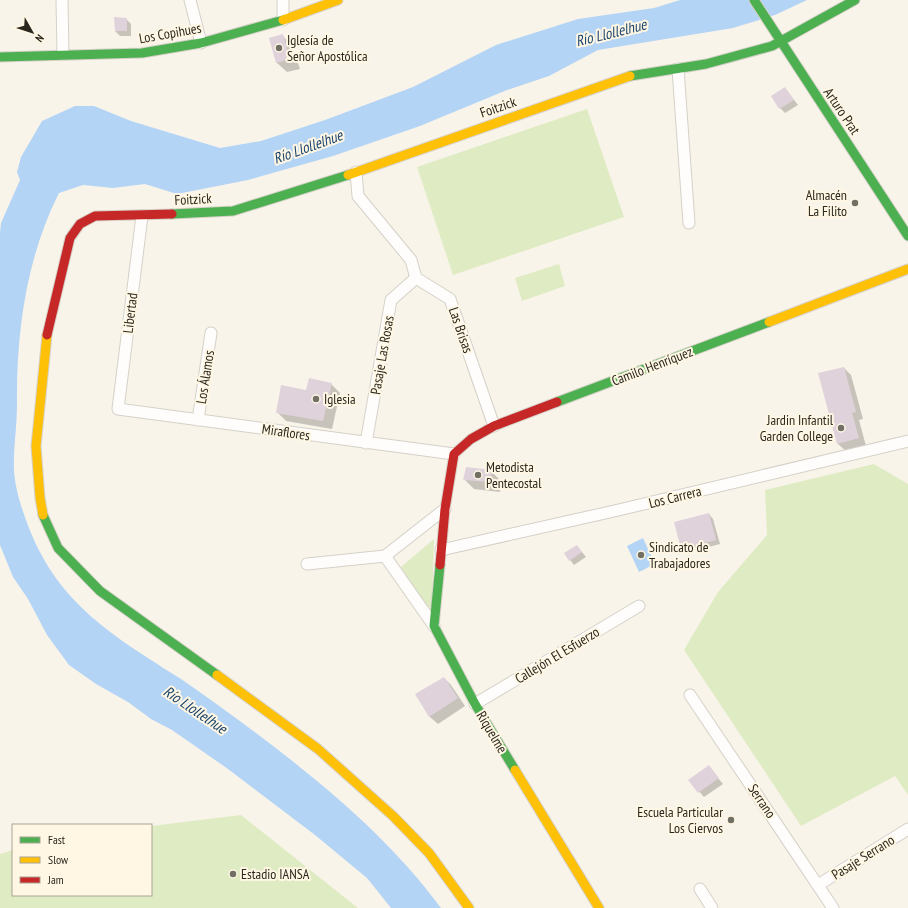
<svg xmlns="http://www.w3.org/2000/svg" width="908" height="908" font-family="'PT Sans Narrow',sans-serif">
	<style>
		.green { fill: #dfebc2 }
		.water { fill: #b4d4f5 }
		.shadow { fill: #0003 }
		.building { fill: #e0d2db }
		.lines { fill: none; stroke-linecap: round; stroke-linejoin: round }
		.street-casing { stroke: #d5d1c8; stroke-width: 13 }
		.fast-casing { stroke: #d5d1c8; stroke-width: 11 }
		.slow-casing { stroke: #d5d1c8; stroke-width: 11 }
		.jam-casing { stroke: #d5d1c8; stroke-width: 11 }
		.street { stroke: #fefdfc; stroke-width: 11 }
		.fast { stroke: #4caf50; stroke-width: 9 }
		.slow { stroke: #ffc107; stroke-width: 9 }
		.jam { stroke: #c62828; stroke-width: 9 }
		.poi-dot { fill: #726f65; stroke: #fff7e4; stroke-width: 1.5 }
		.labels { text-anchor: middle; stroke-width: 4; stroke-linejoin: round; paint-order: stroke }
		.street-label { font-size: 14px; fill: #2a271e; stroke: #fff7e4 }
		.poi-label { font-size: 14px; fill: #2a271e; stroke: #fff7e4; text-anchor: start }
		.water-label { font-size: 15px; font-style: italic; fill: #1b456e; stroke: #fff7e4 }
	</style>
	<rect width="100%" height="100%" fill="#f9f4ea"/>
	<!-- green -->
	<g class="green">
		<polygon points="587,109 624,217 453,275 417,167"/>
		<polygon points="559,264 565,286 522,301 515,278"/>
		<polygon points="874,464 908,484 908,795 895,776 801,826 684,650 718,592 767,535 765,490"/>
		<polygon points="434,539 432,605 428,608 401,567"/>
		<polygon points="241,815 358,908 0,908 0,854 13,850 13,895 151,895 151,826"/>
	</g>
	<!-- water -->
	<g class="water">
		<path d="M 680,0 L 807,0 L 775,15 L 733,28 L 598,50 L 549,76 L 507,90 L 420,126 L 333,156 L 248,180 L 177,194 L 145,184 L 113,188 L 83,185 L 59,193 C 26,258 16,334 17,406 C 17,427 13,449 14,470 C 15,489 22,510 29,528 C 59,605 115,637 181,679 C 199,691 216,704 233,716 C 309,772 385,832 441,908 L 391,908 L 367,878 L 315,835 L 228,769 L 172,730 L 151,719 L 128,702 L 96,684 L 69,665 L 47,635 L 28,599 L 13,577 L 0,545 L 0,233 L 1,223 L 20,180 L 17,172 L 21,157 L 42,121 L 75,106 L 94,106 L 131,121 L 220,148 L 261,141 L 325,120 L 413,87 L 496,45 L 578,19 L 654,8 Z"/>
		<polygon points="643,538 655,564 639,572 627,546"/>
	</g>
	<!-- shadow -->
	<g class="shadow">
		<polygon points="126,19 131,24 131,36 120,36 115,31"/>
		<polygon points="282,35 292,46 300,69 287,72 276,62"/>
		<polygon points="785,88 798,105 785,113 780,108"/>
		<polygon points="844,368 851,375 863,419 859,420 866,446 846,451 838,444"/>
		<polygon points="331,384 340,393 332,429 286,421 277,412 307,391"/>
		<polygon points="491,471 501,481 500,492 474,489 464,479"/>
		<polygon points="709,514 713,519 720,544 686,553 682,548"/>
		<polygon points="577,546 586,557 574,565 565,553"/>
		<polygon points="444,678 451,685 465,706 438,724 430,717 416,695"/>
		<polygon points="709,767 723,784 704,797 690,781"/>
	</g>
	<!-- building -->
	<g class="building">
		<polygon points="114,17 127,18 127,31 115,31"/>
		<polygon points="283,34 290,59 276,63 269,38"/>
		<polygon points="785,87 794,100 779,109 771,96"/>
		<polygon points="844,367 856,412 852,413 859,438 837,444 818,373"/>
		<polygon points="309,378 332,383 323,421 276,413 281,385 306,390"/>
		<polygon points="466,467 492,470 490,482 463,480"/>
		<polygon points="709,513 716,540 681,549 674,522"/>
		<polygon points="577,545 582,552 569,561 564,553"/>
		<polygon points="444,677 458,698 429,717 415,694"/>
		<polygon points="709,765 719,778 698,793 688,780"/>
	</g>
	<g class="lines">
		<!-- street casing -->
		<g class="street-casing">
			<g id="street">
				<polyline points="62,0 63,54"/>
				<polyline points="190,0 201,43"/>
				<polyline points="283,0 283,20"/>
				<polyline points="678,69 689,223"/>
				<polyline points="356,172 358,196 411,260 416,278 450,299 494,426"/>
				<polyline points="142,216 118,409 454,454"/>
				<polyline points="198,420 211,333"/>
				<polyline points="366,443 391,300 416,278"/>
				<polyline points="441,550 610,512 908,441"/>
				<polyline points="385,556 434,626"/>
				<polyline points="307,564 385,556 445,509"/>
				<polyline points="690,695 833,908"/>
				<polyline points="475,704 639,606"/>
				<polyline points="818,885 908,829"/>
				<polyline points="700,889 712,908"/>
			</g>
		</g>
		<!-- fast casing -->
		<g class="fast-casing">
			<g id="fast">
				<polyline points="754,0 908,236"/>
				<polyline points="0,57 142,53 201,43 283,20"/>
				<polyline points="630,76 706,64 772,46 855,0"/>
				<polyline points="172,214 233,211 348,175"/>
				<polyline points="557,402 769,322"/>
				<polyline points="43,515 58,548 100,591 217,675"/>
				<polyline points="440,565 434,626 475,704 515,770"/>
			</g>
		</g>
		<!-- slow casing -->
		<g class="slow-casing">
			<g id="slow">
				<polyline points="283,20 338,0"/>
				<polyline points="348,175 630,76"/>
				<polyline points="769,322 908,269"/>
				<polyline points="43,515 40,498 36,446 47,335"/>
				<polyline points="217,675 318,749 393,816 429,853 469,908"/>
				<polyline points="515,770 599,908"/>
			</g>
		</g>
		<!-- jam casing -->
		<g class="jam-casing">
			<g id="jam">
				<polyline points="47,335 70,238 80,224 95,216 172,214"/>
				<polyline points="440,565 445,509 454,454 471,439 494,426 557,402"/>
			</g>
		</g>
		<!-- street -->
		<use href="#street" class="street"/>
		<!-- fast -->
		<use href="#fast" class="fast"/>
		<!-- slow -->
		<use href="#slow" class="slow"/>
		<!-- jam -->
		<use href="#jam" class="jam"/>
	</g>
	<!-- markers -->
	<g class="poi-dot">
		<circle cx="279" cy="48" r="4"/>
		<circle cx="855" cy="203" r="4"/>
		<circle cx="316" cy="399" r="4"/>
		<circle cx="841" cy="428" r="4"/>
		<circle cx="478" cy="475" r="4"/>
		<circle cx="641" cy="555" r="4"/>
		<circle cx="731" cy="820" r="4"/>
		<circle cx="233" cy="874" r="4"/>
	</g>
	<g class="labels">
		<!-- street labels -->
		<g class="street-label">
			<text transform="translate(170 33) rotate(-10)" y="5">Los Copihues</text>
			<text transform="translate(498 107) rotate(-19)" y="5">Foitzick</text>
			<text transform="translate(842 111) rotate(56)" y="5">Arturo Prat</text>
			<text transform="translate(193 199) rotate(-3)" y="5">Foitzick</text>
			<text transform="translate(130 313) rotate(-83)" y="5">Libertad</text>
			<text transform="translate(461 330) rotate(71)" y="5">Las Brisas</text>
			<text transform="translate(382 355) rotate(-80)" y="5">Pasaje Las Rosas</text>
			<text transform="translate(652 366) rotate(-21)" y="5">Camilo Henríquez</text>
			<text transform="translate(205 377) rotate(-81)" y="5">Los Álamos</text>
			<text transform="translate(286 432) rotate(8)" y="5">Miraflores</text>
			<text transform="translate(675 497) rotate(-14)" y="5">Los Carrera</text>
			<text transform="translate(557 655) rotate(-31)" y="5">Callejón El Esfuerzo</text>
			<text transform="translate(492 732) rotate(59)" y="5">Riquelme</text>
			<text transform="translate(762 801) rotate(56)" y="5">Serrano</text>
			<text transform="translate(863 857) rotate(-32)" y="5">Pasaje Serrano</text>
		</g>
		<!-- poi labels -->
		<g class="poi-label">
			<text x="287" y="45">Iglesía de<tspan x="287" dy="16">Señor Apostólica</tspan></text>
			<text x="847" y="200" text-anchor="end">Almacén<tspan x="847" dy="16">La Filito</tspan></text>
			<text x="324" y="404">Iglesia</text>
			<text x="833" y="425" text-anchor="end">Jardin Infantil<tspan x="833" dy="16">Garden College</tspan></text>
			<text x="486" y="472">Metodista<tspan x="486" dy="16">Pentecostal</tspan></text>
			<text x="649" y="552">Sindicato de<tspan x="649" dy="16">Trabajadores</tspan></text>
			<text x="723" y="817" text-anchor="end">Escuela Particular<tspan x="723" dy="16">Los Ciervos</tspan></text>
			<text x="241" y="879">Estadio IANSA</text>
		</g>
		<!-- water labels -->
		<g class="water-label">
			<text transform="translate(611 33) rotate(-14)" y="5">Río Llollelhue</text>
			<text transform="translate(308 147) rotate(-20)" y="5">Río Llollelhue</text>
			<text transform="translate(195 710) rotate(34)" y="5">Río Llollelhue</text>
		</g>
	</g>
	<!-- legend -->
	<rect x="12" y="824" width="140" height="72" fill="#fff7e4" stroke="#aaa495"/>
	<rect x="20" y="837" width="20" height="6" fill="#4caf50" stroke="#aaa495"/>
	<text x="48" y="844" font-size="12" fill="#2a271e">Fast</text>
	<rect x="20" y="857" width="20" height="6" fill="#ffc107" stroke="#aaa495"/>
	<text x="48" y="864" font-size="12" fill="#2a271e">Slow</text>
	<rect x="20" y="877" width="20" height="6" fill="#c62828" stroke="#aaa495"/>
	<text x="48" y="884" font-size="12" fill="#2a271e">Jam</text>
	<!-- north arrow -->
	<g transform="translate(32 32) rotate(129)" stroke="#fff7e4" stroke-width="3" paint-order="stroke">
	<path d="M0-3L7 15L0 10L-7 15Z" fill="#2a271e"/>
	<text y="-6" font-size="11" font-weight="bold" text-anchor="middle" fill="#2a271e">N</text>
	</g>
</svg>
